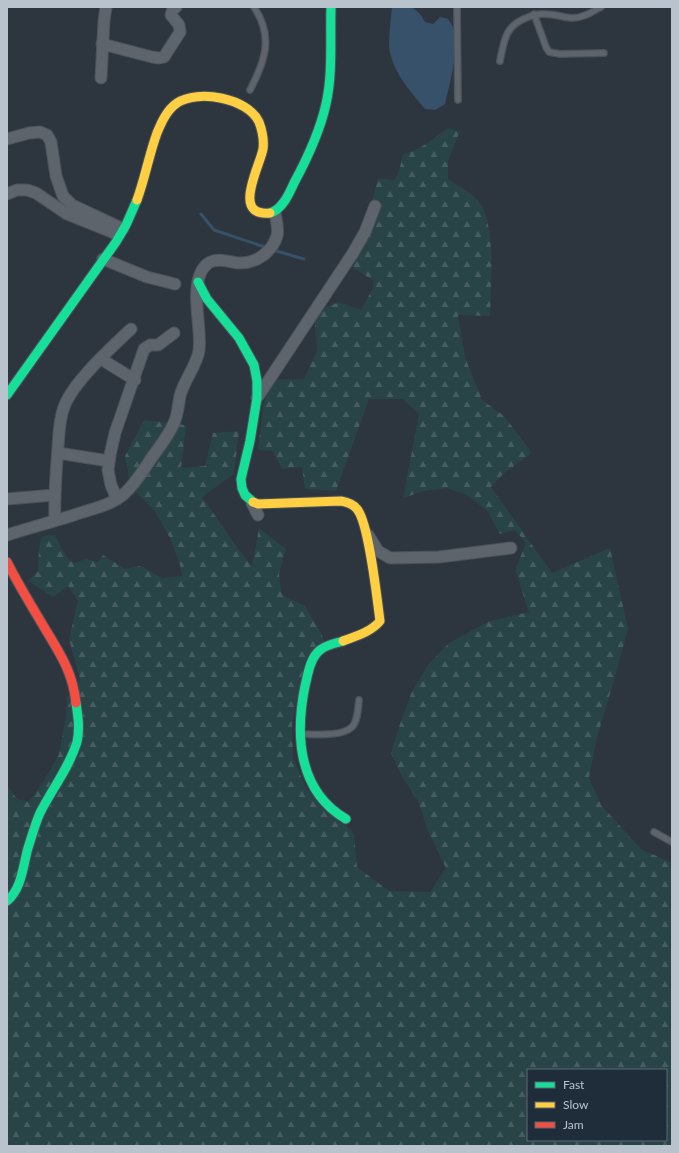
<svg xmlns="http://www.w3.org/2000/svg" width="679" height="1153" font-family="Lato,sans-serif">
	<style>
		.forest { fill: url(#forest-firs); fill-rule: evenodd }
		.water { fill: #37516a }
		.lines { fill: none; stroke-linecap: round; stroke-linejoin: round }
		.stream { stroke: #37516a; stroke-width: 3 }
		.lane-casing { stroke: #4c5258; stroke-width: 8 }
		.street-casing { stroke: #4c5258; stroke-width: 13 }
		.fast-casing { stroke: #4c5258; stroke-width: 11 }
		.slow-casing { stroke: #4c5258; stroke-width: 11 }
		.jam-casing { stroke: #4c5258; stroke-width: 11 }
		.lane { stroke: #5e646b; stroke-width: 5.5 }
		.street { stroke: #5e646b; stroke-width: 11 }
		.fast { stroke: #16e098; stroke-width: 9 }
		.slow { stroke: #ffcf43; stroke-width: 9 }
		.jam { stroke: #f24e42; stroke-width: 9 }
	</style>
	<defs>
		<pattern id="forest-firs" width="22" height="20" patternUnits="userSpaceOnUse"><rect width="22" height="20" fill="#284446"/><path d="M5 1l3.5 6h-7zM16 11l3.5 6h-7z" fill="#455d60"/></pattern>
	</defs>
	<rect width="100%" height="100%" fill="#2d363e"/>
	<!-- forest -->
	<path class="forest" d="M 448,128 L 453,130 L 460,131 L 448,161 L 448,179 C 457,185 474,194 480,203 C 496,227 491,287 490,316 L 458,315 L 465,357 L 482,400 L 504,416 L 532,453 L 503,474 L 491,487 L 552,573 L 610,548 L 628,629 L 614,680 L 597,737 L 589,778 L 601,805 L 641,849 L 672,863 L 672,1146 L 7,1146 L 7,785 L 17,799 L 29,802 L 45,779 L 59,754 L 66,717 L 67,697 L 80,679 L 69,639 L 78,601 L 68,586 L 53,597 L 28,581 L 38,571 L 39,548 L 42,536 L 55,535 L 65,555 L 73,563 L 86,559 L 98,562 L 103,555 L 125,569 L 141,566 L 162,578 L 182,576 L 180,565 L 170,538 L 154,510 L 131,487 L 125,456 L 144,420 L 186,425 L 181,468 L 205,466 L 213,433 L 239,431 L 234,474 L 202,497 L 234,543 L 252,566 L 259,528 L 286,549 L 279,574 L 282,595 L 305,606 L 322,635 L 324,643 L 305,662 L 292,722 L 293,758 L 306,788 L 331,815 L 343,823 L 354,834 L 357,867 L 389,891 L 430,892 L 446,868 L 428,831 L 418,801 L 401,775 L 391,753 L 401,721 L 411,694 L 427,666 L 449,643 L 490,621 L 529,612 L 515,570 L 526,543 L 515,530 L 500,534 L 487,511 L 467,495 L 447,488 L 424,491 L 403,498 L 419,414 L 403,399 L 369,399 L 336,491 L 305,489 L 302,467 L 282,469 L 273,451 L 258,450 L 263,406 L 271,380 L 304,379 L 317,351 L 314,312 L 339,302 L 361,310 L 373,288 L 374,281 L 352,267 L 369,237 L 367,222 L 378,178 L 394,180 C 400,174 400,164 403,155 C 420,149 434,139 448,128 ZM 528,1070 L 666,1070 L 666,1140 L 528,1140 Z"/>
	<!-- water -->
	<path class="water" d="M 392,7 L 412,7 L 421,15 L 425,22 L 433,24 L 440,17 L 448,19 C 450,22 453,26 454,30 C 460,47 449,86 445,104 L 435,110 L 425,109 C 410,91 390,69 389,44 C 389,32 391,19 392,7 Z"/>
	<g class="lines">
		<!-- stream -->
		<g class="stream">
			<polyline points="201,214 214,230 268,248"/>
			<polyline points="273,250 304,259"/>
		</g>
		<!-- lane casing -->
		<g class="lane-casing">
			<g id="lane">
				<polyline points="457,7 458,100"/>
				<polyline points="534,14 546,47 549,52 560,54 604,53"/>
				<path d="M 500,61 C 504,41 505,26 526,18 C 532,15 537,14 544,14 C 553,14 563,17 572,18 C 583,18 592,12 601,7"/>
				<path d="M 250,90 C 265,61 274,37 254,7"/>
				<path d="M 300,734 C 313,734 342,737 352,727 C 358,721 358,708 359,700"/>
				<polyline points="654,832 672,842"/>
			</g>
		</g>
		<!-- street casing -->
		<g class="street-casing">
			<g id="street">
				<polyline points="102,44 152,57 159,58 164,57 180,32 179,25 171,15 173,9 176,7"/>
				<polyline points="101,78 104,21 106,7"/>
				<polyline points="7,139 29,133 40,132 47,135 51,142 56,176 63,196 72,205 123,229"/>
				<polyline points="7,194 17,190 27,190 36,193 67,214 119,235"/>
				<polyline points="103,259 147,277 175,284"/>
				<polyline points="101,359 135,380"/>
				<polyline points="257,398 353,253 365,232 375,206"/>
				<polyline points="58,453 109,461"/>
				<polyline points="7,499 54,495"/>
				<polyline points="117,499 111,485 108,470 110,455 115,433 144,349 150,345 158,345 174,333"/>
				<polyline points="252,503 258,515"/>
				<path d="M 55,520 C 54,496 56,472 58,447 C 59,434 59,420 64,407 C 73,382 111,348 131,329"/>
				<path d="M 7,535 C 29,528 52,522 74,515 C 91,509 110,506 124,494 C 136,483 144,469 153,456 C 160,446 168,436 173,425 C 178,416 178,406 180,396 C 184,380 196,367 199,351 C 202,327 190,292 202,270 C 205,266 208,262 213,261 C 222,258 232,263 240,263 C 257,263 272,252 277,236 C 279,229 276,220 275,212"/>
				<polyline points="368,535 378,551 390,558 439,557 511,548"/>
			</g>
		</g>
		<!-- fast casing -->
		<g class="fast-casing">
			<g id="fast">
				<path d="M 270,213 C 282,210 289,194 294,183 C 307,159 320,131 326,104 C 333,73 330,39 331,7"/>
				<polyline points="198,282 207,299 239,338 254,365 257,381 257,398 250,441 241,479 242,488 245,495 253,502"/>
				<polyline points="7,395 116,242 126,225 137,200"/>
				<path d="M 343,641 C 336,643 326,645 320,650 C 310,658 308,674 305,686 C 295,735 298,791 346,819"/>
				<path d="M 7,901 C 22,889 23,865 28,848 C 32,836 35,824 40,813 C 52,789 69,768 77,742 C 80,729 78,716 76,703"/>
			</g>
		</g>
		<!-- slow casing -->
		<g class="slow-casing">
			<g id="slow">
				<path d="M 137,200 C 145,178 149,155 157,133 C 162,121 167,110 177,103 C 198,89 248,98 259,122 C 262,130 264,141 263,149 C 260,166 231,217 270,213"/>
				<path d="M 253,502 L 258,504 L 341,501 C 347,502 353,504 357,509 C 369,523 377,599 380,621 C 371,632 356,636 343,641"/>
			</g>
		</g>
		<!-- jam casing -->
		<g class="jam-casing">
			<path id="jam" d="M 7,562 C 18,584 31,605 44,627 C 59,652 73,672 76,703"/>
		</g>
		<!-- lane -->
		<use href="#lane" class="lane"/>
		<!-- street -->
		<use href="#street" class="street"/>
		<!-- fast -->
		<use href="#fast" class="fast"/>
		<!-- slow -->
		<use href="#slow" class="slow"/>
		<!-- jam -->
		<use href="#jam" class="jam"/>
	</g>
	<!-- border -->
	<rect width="679" height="1153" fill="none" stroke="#b8c3ce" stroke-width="16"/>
	<!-- legend -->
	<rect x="527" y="1069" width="140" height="72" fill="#1f2d3b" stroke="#5c6976"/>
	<rect x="535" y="1082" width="20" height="6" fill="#16e098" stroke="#5c6976"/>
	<text x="563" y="1089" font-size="12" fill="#b8c3ce">Fast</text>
	<rect x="535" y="1102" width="20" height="6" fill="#ffcf43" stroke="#5c6976"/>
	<text x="563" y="1109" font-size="12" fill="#b8c3ce">Slow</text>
	<rect x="535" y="1122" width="20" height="6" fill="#f24e42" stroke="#5c6976"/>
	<text x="563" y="1129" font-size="12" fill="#b8c3ce">Jam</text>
</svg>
